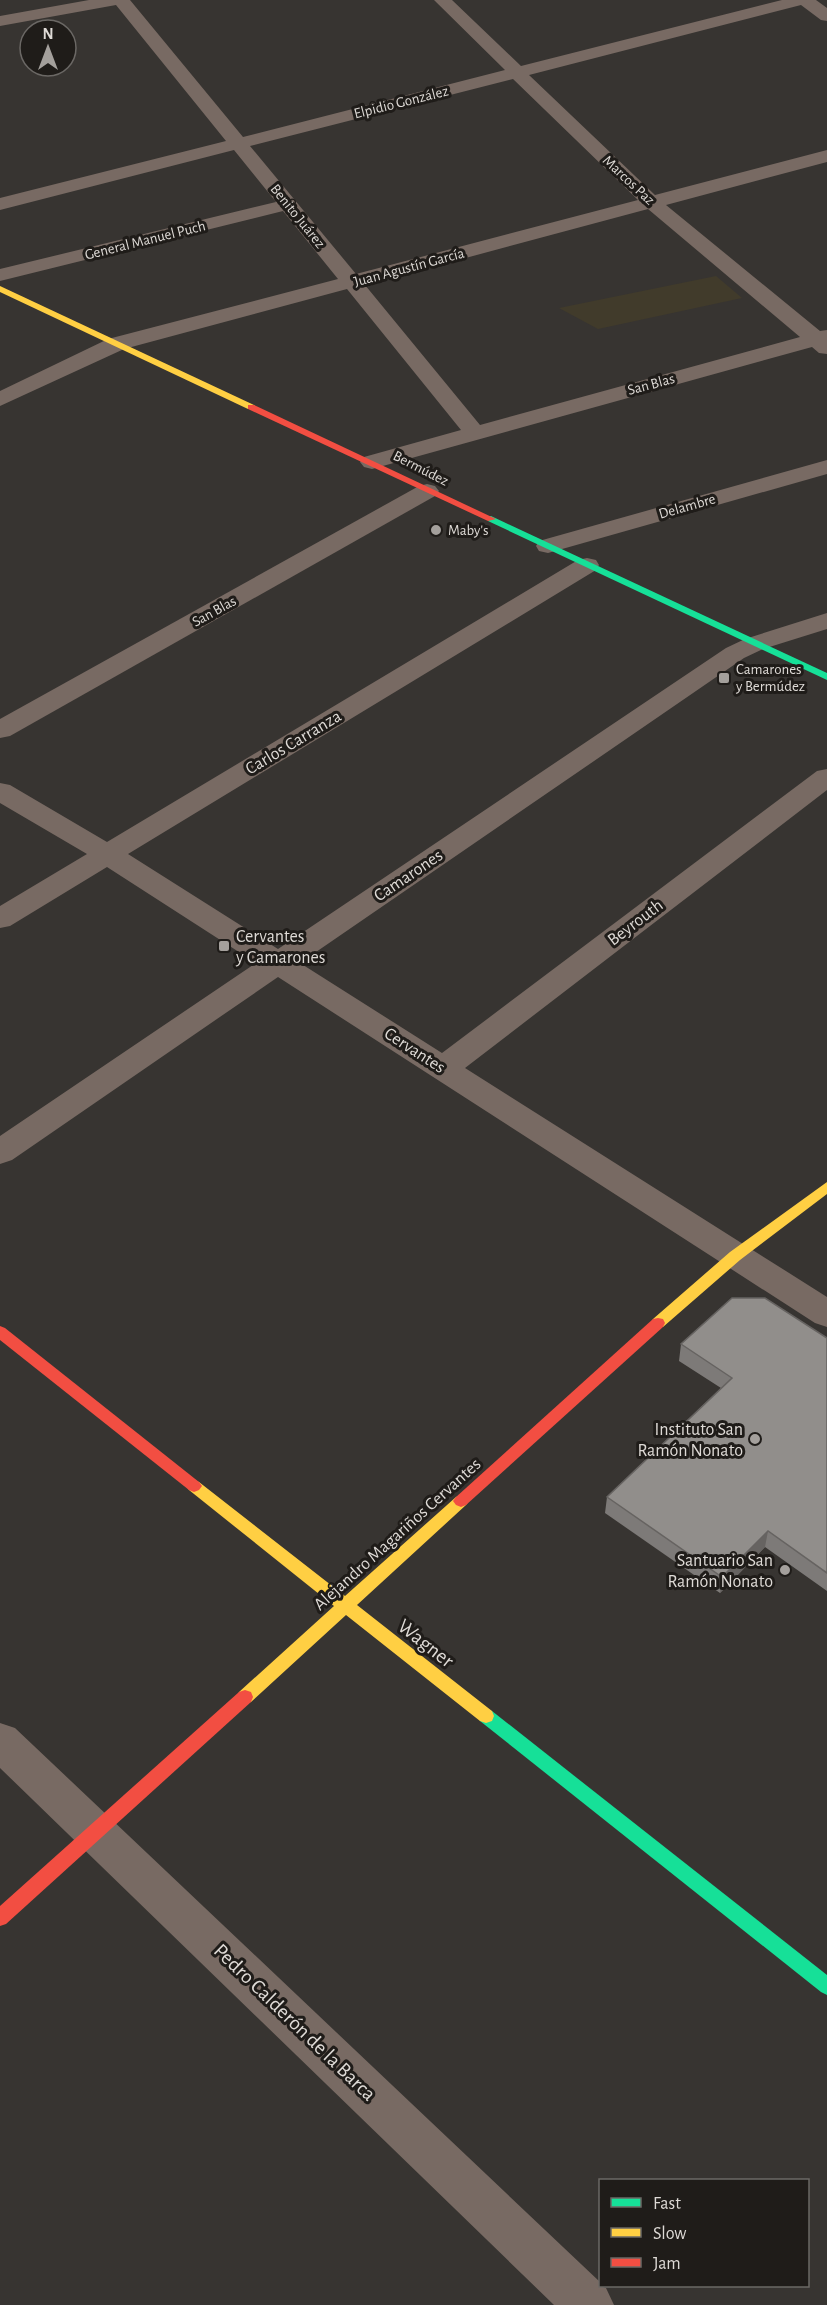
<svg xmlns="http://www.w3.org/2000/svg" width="827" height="2305" font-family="'Alegreya Sans',sans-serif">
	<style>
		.education { fill: #413b2b }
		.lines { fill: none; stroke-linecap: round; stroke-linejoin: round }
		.street { fill: #786a63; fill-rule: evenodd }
		.fast { fill: #16e098; fill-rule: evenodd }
		.slow { fill: #ffcf43; fill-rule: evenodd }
		.jam { fill: #f24e42; fill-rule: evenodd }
		.wall { fill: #7d7a78 }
		.shaded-wall { fill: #666361 }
		.building { fill: #918e8b; stroke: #666361; stroke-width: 1.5 }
		.poi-dot { fill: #a4a09c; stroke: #1f1c19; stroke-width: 2 }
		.labels { text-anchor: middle; stroke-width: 6; stroke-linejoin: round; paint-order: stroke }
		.far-street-label { font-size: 15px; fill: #dedad6; stroke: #1f1c19 }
		.far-poi-label { font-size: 15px; fill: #dedad6; stroke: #1f1c19; text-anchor: start }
		.street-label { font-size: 18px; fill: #dedad6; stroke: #1f1c19 }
		.poi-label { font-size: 18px; fill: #dedad6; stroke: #1f1c19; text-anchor: end }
		.near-street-label { font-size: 21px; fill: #dedad6; stroke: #1f1c19 }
	</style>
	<rect width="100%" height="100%" fill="#373431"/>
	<!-- education -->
	<polygon class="education" points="716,276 742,298 598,329 559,308"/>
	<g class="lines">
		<!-- street -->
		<g class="street">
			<path d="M 89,0 L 130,0 L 243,137 L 505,70 L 434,0 L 452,0 L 521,66 L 782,0 L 816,0 L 827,8 L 827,21 L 821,20 L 801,5 L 529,75 L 655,195 L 827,150 L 827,162 L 666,205 L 820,331 L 827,330 L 827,354 L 819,353 L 812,347 L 372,469 L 364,467 L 360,462 L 364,457 L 461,430 L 347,289 L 124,349 L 0,406 L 0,391 L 108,339 L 338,279 L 283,211 L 0,281 L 0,269 L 276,202 L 234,150 L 0,210 L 0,198 L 226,141 L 116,5 L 0,26 L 0,16 ZM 513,79 L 638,200 L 356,274 L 250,146 ZM 648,209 L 800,337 L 480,425 L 365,285 Z"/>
			<polygon points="827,460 827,474 548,553 539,551 536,546 539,541"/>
			<polygon points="427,484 435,486 439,491 435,496 10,736 0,738 0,719 419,486"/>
			<polygon points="587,558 596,560 599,565 596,570 128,854 278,949 726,648 745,639 827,613 827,629 763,649 744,658 300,963 442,1053 817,771 827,769 827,790 465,1068 827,1297 827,1327 815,1323 278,977 12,1160 0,1164 0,1136 256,963 107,867 10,926 0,928 0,906 87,854 0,803 0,783 10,785 107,842 578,560"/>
			<polygon points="0,1723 15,1728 600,2282 600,2286 606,2288 614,2305 554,2305 0,1768"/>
		</g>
		<!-- fast -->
		<g class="fast">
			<polygon points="491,516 827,673 827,680 488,521 488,517"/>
			<polygon points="486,1709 492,1711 827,1975 827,1995 821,1992 480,1721 478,1716 480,1711"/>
		</g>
		<!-- slow -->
		<g class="slow">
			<polygon points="0,286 254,405 256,407 248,409 0,292"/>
			<polygon points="827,1182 827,1194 740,1260 663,1327 653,1327 651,1323 653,1319 730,1252"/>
			<polygon points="194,1480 199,1482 345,1596 456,1497 461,1495 466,1497 469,1501 466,1505 357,1605 492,1711 494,1716 492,1721 486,1723 480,1721 346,1615 251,1702 245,1704 239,1702 237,1697 239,1692 334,1606 189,1490 186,1486 189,1482"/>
		</g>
		<!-- jam -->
		<g class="jam">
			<polygon points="248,405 254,405 496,519 488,521 248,409"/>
			<polygon points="658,1318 663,1319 665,1323 663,1327 466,1505 461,1507 456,1505 453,1501 456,1497 653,1319"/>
			<polygon points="0,1326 5,1328 199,1482 202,1486 199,1490 194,1492 189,1490 0,1340"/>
			<polygon points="245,1690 251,1692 253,1697 251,1702 6,1924 0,1926 0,1906 239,1692"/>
		</g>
	</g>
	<!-- wall -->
	<polygon class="wall" points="827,1338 827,1591 765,1547 720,1593 605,1513 607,1497 721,1388 679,1361 681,1344"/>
	<!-- shaded-wall -->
	<polygon class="shaded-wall" points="768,1531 765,1547 720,1593 722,1577"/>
	<!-- building -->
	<polygon class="building" points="732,1298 765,1298 827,1338 827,1573 768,1531 722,1577 607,1497 732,1378 681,1344"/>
	<!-- markers -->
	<g class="poi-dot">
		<circle cx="436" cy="530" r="6"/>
		<rect x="718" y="672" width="12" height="12" rx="3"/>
		<rect x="218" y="940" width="12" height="12" rx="3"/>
		<circle cx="755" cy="1439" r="6"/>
		<circle cx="785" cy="1570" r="6"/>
	</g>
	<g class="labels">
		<!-- far-street labels -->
		<g class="far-street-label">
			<text transform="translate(401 102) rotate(-14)" y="5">Elpidio González</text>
			<text transform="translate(629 180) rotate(43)" y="5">Marcos Paz</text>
			<text transform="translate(298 216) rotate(51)" y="5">Benito Juárez</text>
			<text transform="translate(145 240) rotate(-14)" y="5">General Manuel Puch</text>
			<text transform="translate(409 267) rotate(-15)" y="5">Juan Agustín García</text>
			<text transform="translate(651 384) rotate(-15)" y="5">San Blas</text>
			<text transform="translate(421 468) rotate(27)" y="5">Bermúdez</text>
			<text transform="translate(687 506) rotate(-16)" y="5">Delambre</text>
			<text transform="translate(214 611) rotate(-29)" y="5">San Blas</text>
		</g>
		<!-- far-poi labels -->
		<g class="far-poi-label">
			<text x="448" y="535">Maby's</text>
			<text x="736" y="674">Camarones<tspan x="736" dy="17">y Bermúdez</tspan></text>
		</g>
		<!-- street labels -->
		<g class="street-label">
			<text transform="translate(293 742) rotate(-31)" y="6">Carlos Carranza</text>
			<text transform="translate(408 875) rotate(-34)" y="6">Camarones</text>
			<text transform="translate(635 922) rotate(-37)" y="6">Beyrouth</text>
			<text transform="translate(415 1050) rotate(33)" y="6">Cervantes</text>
			<text transform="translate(397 1534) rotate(-42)" y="6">Alejandro Magariños Cervantes</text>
		</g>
		<!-- poi labels -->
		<g class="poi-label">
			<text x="236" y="942" text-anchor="start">Cervantes<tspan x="236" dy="21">y Camarones</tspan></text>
			<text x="743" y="1435">Instituto San<tspan x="743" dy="21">Ramón Nonato</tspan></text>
			<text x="773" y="1566">Santuario San<tspan x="773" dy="21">Ramón Nonato</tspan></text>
		</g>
		<!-- near-street labels -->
		<g class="near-street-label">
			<text transform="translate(426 1643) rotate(38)" y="7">Wagner</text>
			<text transform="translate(295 2022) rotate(44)" y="7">Pedro Calderón de la Barca</text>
		</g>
	</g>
	<!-- legend -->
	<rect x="599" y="2179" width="210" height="108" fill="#1f1c19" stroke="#6b6865" stroke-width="1.5"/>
	<rect x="611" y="2198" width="30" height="9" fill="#16e098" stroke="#6b6865" stroke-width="1.5"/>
	<text x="653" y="2209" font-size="18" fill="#dedad6">Fast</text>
	<rect x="611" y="2228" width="30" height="9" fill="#ffcf43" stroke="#6b6865" stroke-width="1.5"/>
	<text x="653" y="2239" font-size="18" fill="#dedad6">Slow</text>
	<rect x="611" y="2258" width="30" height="9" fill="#f24e42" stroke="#6b6865" stroke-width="1.5"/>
	<text x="653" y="2269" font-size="18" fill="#dedad6">Jam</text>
	<!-- north arrow -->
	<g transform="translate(48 48)"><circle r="28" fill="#1f1c19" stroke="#6b6865" stroke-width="1.5"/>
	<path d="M0-4.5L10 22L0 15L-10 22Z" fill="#a4a09c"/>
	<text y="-9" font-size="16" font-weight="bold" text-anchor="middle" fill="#dedad6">N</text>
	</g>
</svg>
